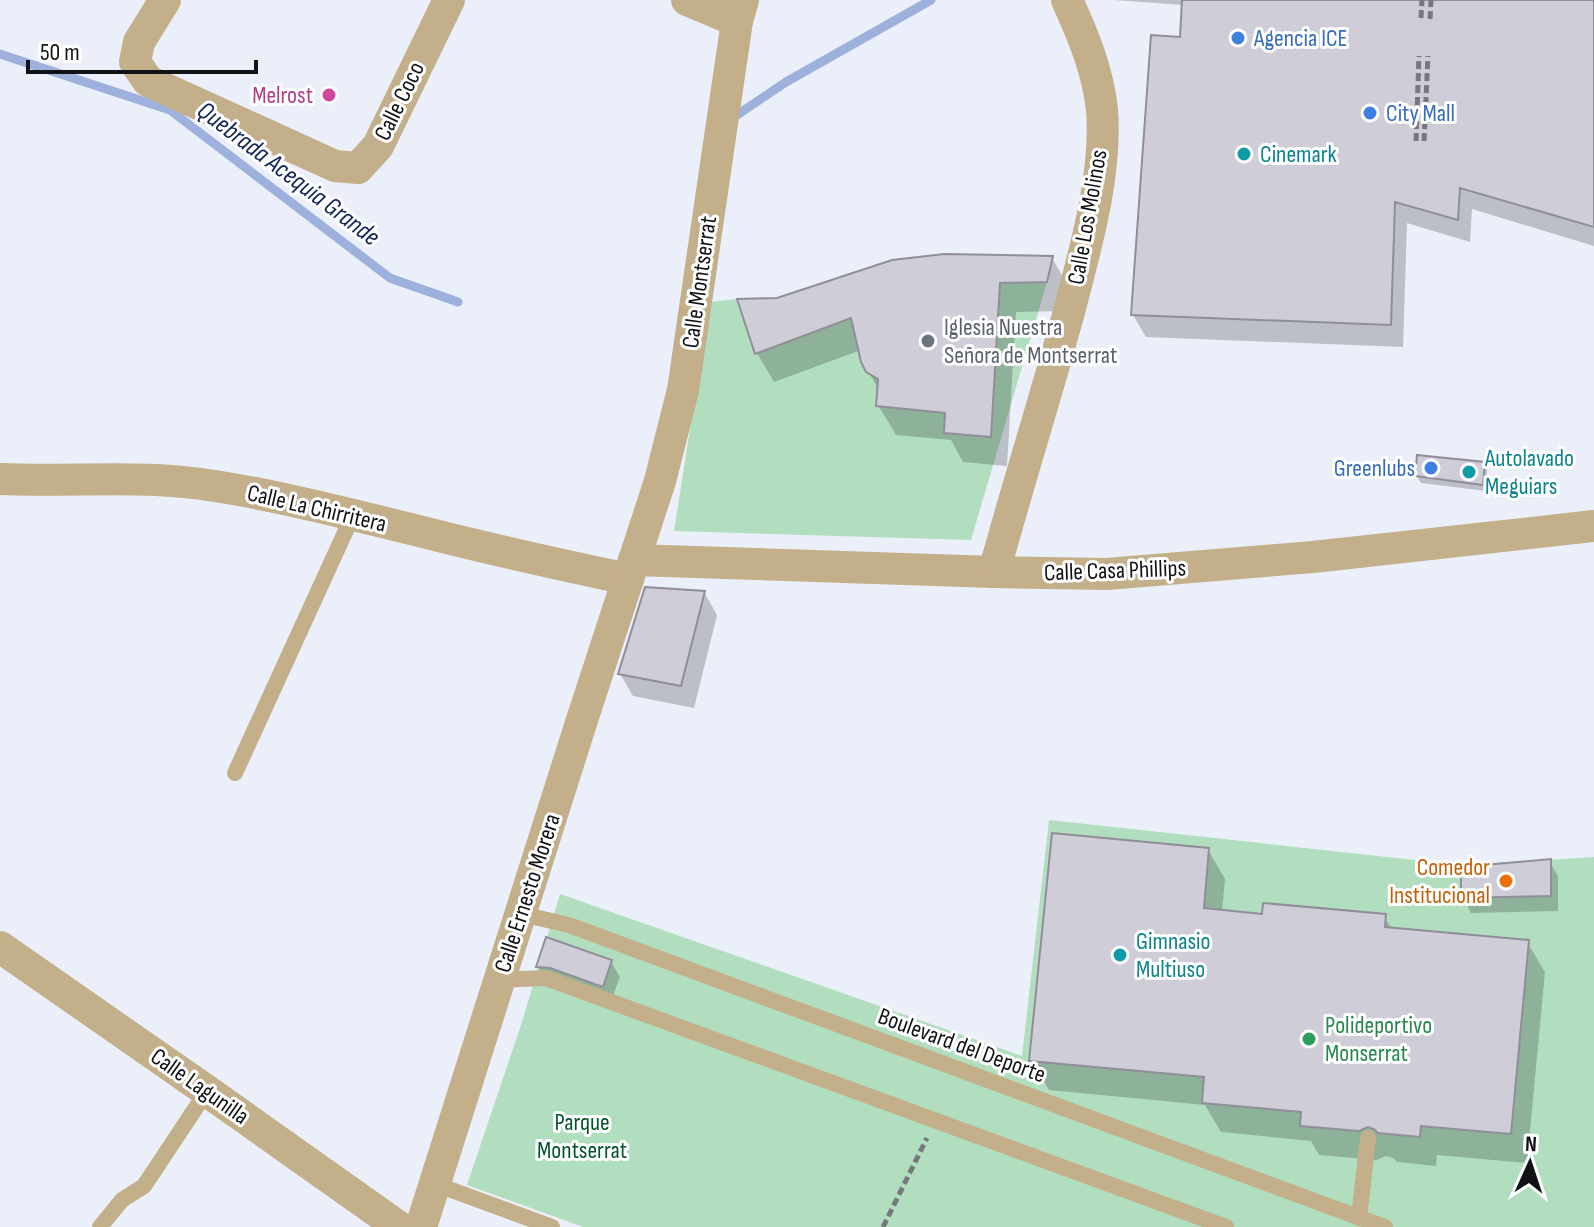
<svg xmlns="http://www.w3.org/2000/svg" width="1594" height="1227" font-family="'Sofia Sans Condensed',sans-serif">
	<style>
		.green { fill: #b2dec0 }
		.shadow { fill: #0003 }
		.lines { fill: none; stroke-linecap: round; stroke-linejoin: round }
		.stream { stroke: #9db1dc; stroke-width: 9 }
		.building { fill: #cfcdd8; stroke: #908e98; stroke-width: 2 }
		.path { stroke: #75787e; stroke-width: 5; stroke-dasharray: 8 4; stroke-linecap: butt }
		.lane { stroke: #c3af89; stroke-width: 16 }
		.street { stroke: #c3af89; stroke-width: 32 }
		.shop-dot { fill: #3f7fe0; stroke: #fff; stroke-width: 3 }
		.hotel-dot { fill: #d1479c; stroke: #fff; stroke-width: 3 }
		.culture-dot { fill: #0f9aa8; stroke: #fff; stroke-width: 3 }
		.worship-dot { fill: #6b7280; stroke: #fff; stroke-width: 3 }
		.food-dot { fill: #e8710a; stroke: #fff; stroke-width: 3 }
		.leisure-dot { fill: #2e9e5b; stroke: #fff; stroke-width: 3 }
		.labels { text-anchor: middle; stroke-width: 6; stroke-linejoin: round; paint-order: stroke }
		.shop-label { font-size: 24px; fill: #366cbe; stroke: #fff; text-anchor: start }
		.hotel-label { font-size: 24px; fill: #b23c85; stroke: #fff; text-anchor: end }
		.street-label { font-size: 24px; fill: #111216; stroke: #fff }
		.culture-label { font-size: 24px; fill: #0d838f; stroke: #fff; text-anchor: start }
		.worship-label { font-size: 24px; fill: #5b616d; stroke: #fff; text-anchor: start }
		.food-label { font-size: 24px; fill: #c56008; stroke: #fff; text-anchor: end }
		.leisure-label { font-size: 24px; fill: #27864d; stroke: #fff; text-anchor: start }
		.park-label { font-size: 24px; fill: #03542e; stroke: #fff }
		.water-label { font-size: 26px; font-style: italic; fill: #102557; stroke: #fff }
	</style>
	<rect width="100%" height="100%" fill="#ebeff9"/>
	<!-- green -->
	<g class="green">
		<polygon points="956,272 866,371 878,379 877,406 945,413 945,433 990,437 1000,283 1047,282 971,540 674,531 710,302 737,299 755,353 829,326"/>
		<polygon points="1049,820 1461,865 1594,857 1594,1227 583,1227 467,1185 522,1022 560,894 1022,1056"/>
	</g>
	<!-- shadow -->
	<g class="shadow">
		<polygon points="1114,0 1594,0 1594,246 1472,209 1470,242 1407,223 1403,347 1146,337 1133,315 1182,39 1183,5"/>
		<polygon points="1052,258 1069,287 1063,311 1016,312 1007,466 963,462 951,440 896,435 878,405 879,390 863,362 861,350 774,382 757,353 777,300"/>
		<polygon points="1483,464 1487,470 1486,491 1421,483 1417,476"/>
		<polygon points="704,592 717,615 694,708 633,696 620,674"/>
		<polygon points="1208,850 1225,879 1222,912 1264,917 1384,916 1392,930 1527,942 1545,972 1527,1163 1437,1155 1436,1166 1397,1162 1393,1158 1386,1156 1377,1160 1319,1155 1311,1141 1221,1132 1205,1105 1049,1090 1032,1061"/>
		<polygon points="1549,861 1558,876 1558,911 1471,913 1463,898"/>
		<polygon points="547,940 611,962 620,977 611,1001 546,982 538,967"/>
	</g>
	<g class="lines">
		<!-- stream -->
		<g class="stream">
			<polyline points="0,54 170,110 390,278 458,302"/>
			<polyline points="737,115 786,82 931,0"/>
		</g>
	</g>
	<!-- building -->
	<g class="building">
		<polygon points="1182,0 1594,0 1594,227 1460,188 1458,220 1395,202 1391,325 1131,315 1151,35 1180,37"/>
		<polygon points="944,254 1053,256 1047,282 1000,283 991,437 944,433 945,413 876,406 878,379 866,372 861,362 851,318 755,354 737,299 777,298 892,260"/>
		<polygon points="1417,455 1485,462 1483,485 1415,476"/>
		<polygon points="645,587 705,591 681,686 618,674"/>
		<polygon points="1052,833 1209,848 1204,908 1262,914 1263,903 1386,914 1385,927 1529,940 1511,1134 1421,1126 1420,1137 1378,1133 1374,1129 1368,1127 1359,1131 1300,1126 1301,1112 1202,1103 1204,1077 1029,1061"/>
		<polygon points="1551,859 1551,896 1461,898 1461,865 1472,866"/>
		<polygon points="546,937 612,960 603,987 550,968 536,967"/>
	</g>
	<g class="lines">
		<!-- path -->
		<g class="path">
			<polyline points="1421,18 1422,0"/>
			<polyline points="1430,19 1431,0"/>
			<polyline points="1416,141 1419,56"/>
			<polyline points="1424,141 1428,56"/>
			<polyline points="883,1227 927,1138"/>
		</g>
		<!-- lane -->
		<g class="lane">
			<polyline points="235,773 353,515"/>
			<polyline points="521,914 569,925 1385,1227"/>
			<polyline points="499,980 546,978 1226,1227"/>
			<polyline points="435,1184 552,1227"/>
			<polyline points="1359,1218 1368,1138"/>
			<polyline points="100,1227 122,1200 144,1186 207,1091"/>
		</g>
		<!-- street -->
		<g class="street">
			<polyline points="165,0 139,42 135,62 148,81 335,166 358,168 378,146 449,0"/>
			<polyline points="687,0 737,21"/>
			<path d="M 0,479 C 66,482 135,475 201,484 C 273,494 344,513 415,530 C 485,548 556,564 628,579"/>
			<polyline points="634,560 994,572 1107,574 1313,557 1594,526"/>
			<path d="M 994,572 C 1018,484 1046,396 1070,308 C 1086,246 1107,174 1102,110 C 1098,71 1083,35 1067,0"/>
			<polyline points="0,947 207,1091 399,1227"/>
			<polyline points="421,1227 581,723 660,481 683,390 737,21 743,0"/>
		</g>
	</g>
	<!-- markers -->
	<g class="shop-dot">
		<circle cx="1238" cy="38" r="8"/>
		<circle cx="1370" cy="113" r="8"/>
		<circle cx="1431" cy="468" r="8"/>
	</g>
	<circle class="hotel-dot" cx="329" cy="95" r="8"/>
	<g class="culture-dot">
		<circle cx="1244" cy="154" r="8"/>
		<circle cx="1469" cy="472" r="8"/>
		<circle cx="1120" cy="955" r="8"/>
	</g>
	<circle class="worship-dot" cx="928" cy="341" r="8"/>
	<circle class="food-dot" cx="1506" cy="881" r="8"/>
	<circle class="leisure-dot" cx="1309" cy="1039" r="8"/>
	<g class="labels">
		<!-- shop labels -->
		<g class="shop-label">
			<text x="1254" y="46">Agencia ICE</text>
			<text x="1386" y="121">City Mall</text>
			<text x="1415" y="476" text-anchor="end">Greenlubs</text>
		</g>
		<!-- hotel labels -->
		<g class="hotel-label">
			<text x="313" y="103">Melrost</text>
		</g>
		<!-- street labels -->
		<g class="street-label">
			<text transform="translate(399 101) rotate(-64)" y="8">Calle Coco</text>
			<text transform="translate(1087 217) rotate(-80)" y="8">Calle Los Molinos</text>
			<text transform="translate(699 282) rotate(-82)" y="8">Calle Montserrat</text>
			<text transform="translate(317 508) rotate(13)" y="8">Calle La Chirritera</text>
			<text transform="translate(1115 570) rotate(-2)" y="8">Calle Casa Phillips</text>
			<text transform="translate(527 893) rotate(-72)" y="8">Calle Ernesto Morera</text>
			<text transform="translate(962 1045) rotate(20)" y="8">Boulevard del Deporte</text>
			<text transform="translate(200 1086) rotate(35)" y="8">Calle Lagunilla</text>
		</g>
		<!-- culture labels -->
		<g class="culture-label">
			<text x="1260" y="162">Cinemark</text>
			<text x="1485" y="466">Autolavado<tspan x="1485" dy="28">Meguiars</tspan></text>
			<text x="1136" y="949">Gimnasio<tspan x="1136" dy="28">Multiuso</tspan></text>
		</g>
		<!-- worship labels -->
		<g class="worship-label">
			<text x="944" y="335">Iglesia Nuestra<tspan x="944" dy="28">Señora de Montserrat</tspan></text>
		</g>
		<!-- food labels -->
		<g class="food-label">
			<text x="1490" y="875">Comedor<tspan x="1490" dy="28">Institucional</tspan></text>
		</g>
		<!-- leisure labels -->
		<g class="leisure-label">
			<text x="1325" y="1033">Polideportivo<tspan x="1325" dy="28">Monserrat</tspan></text>
		</g>
		<!-- park labels -->
		<g class="park-label">
			<text x="582" y="1130">Parque<tspan x="582" dy="28">Montserrat</tspan></text>
		</g>
		<!-- water labels -->
		<g class="water-label">
			<text transform="translate(289 173) rotate(37)" y="9">Quebrada Acequia Grande</text>
		</g>
	</g>
	<!-- north arrow -->
	<g transform="translate(1530 1163) rotate(3)" stroke="#ffffff" stroke-width="6" paint-order="stroke">
	<path d="M0-6L14 30L0 20L-14 30Z" fill="#111216"/>
	<text y="-12" font-size="22" font-weight="bold" text-anchor="middle" fill="#111216">N</text>
	</g>
	<!-- scale -->
	<path d="M28 60v12h228v-12" fill="none" stroke="#111216" stroke-width="4"/>
	<text x="40" y="60" font-size="24" fill="#111216" stroke="#ffffff" stroke-width="6" paint-order="stroke">50 m</text>
</svg>
